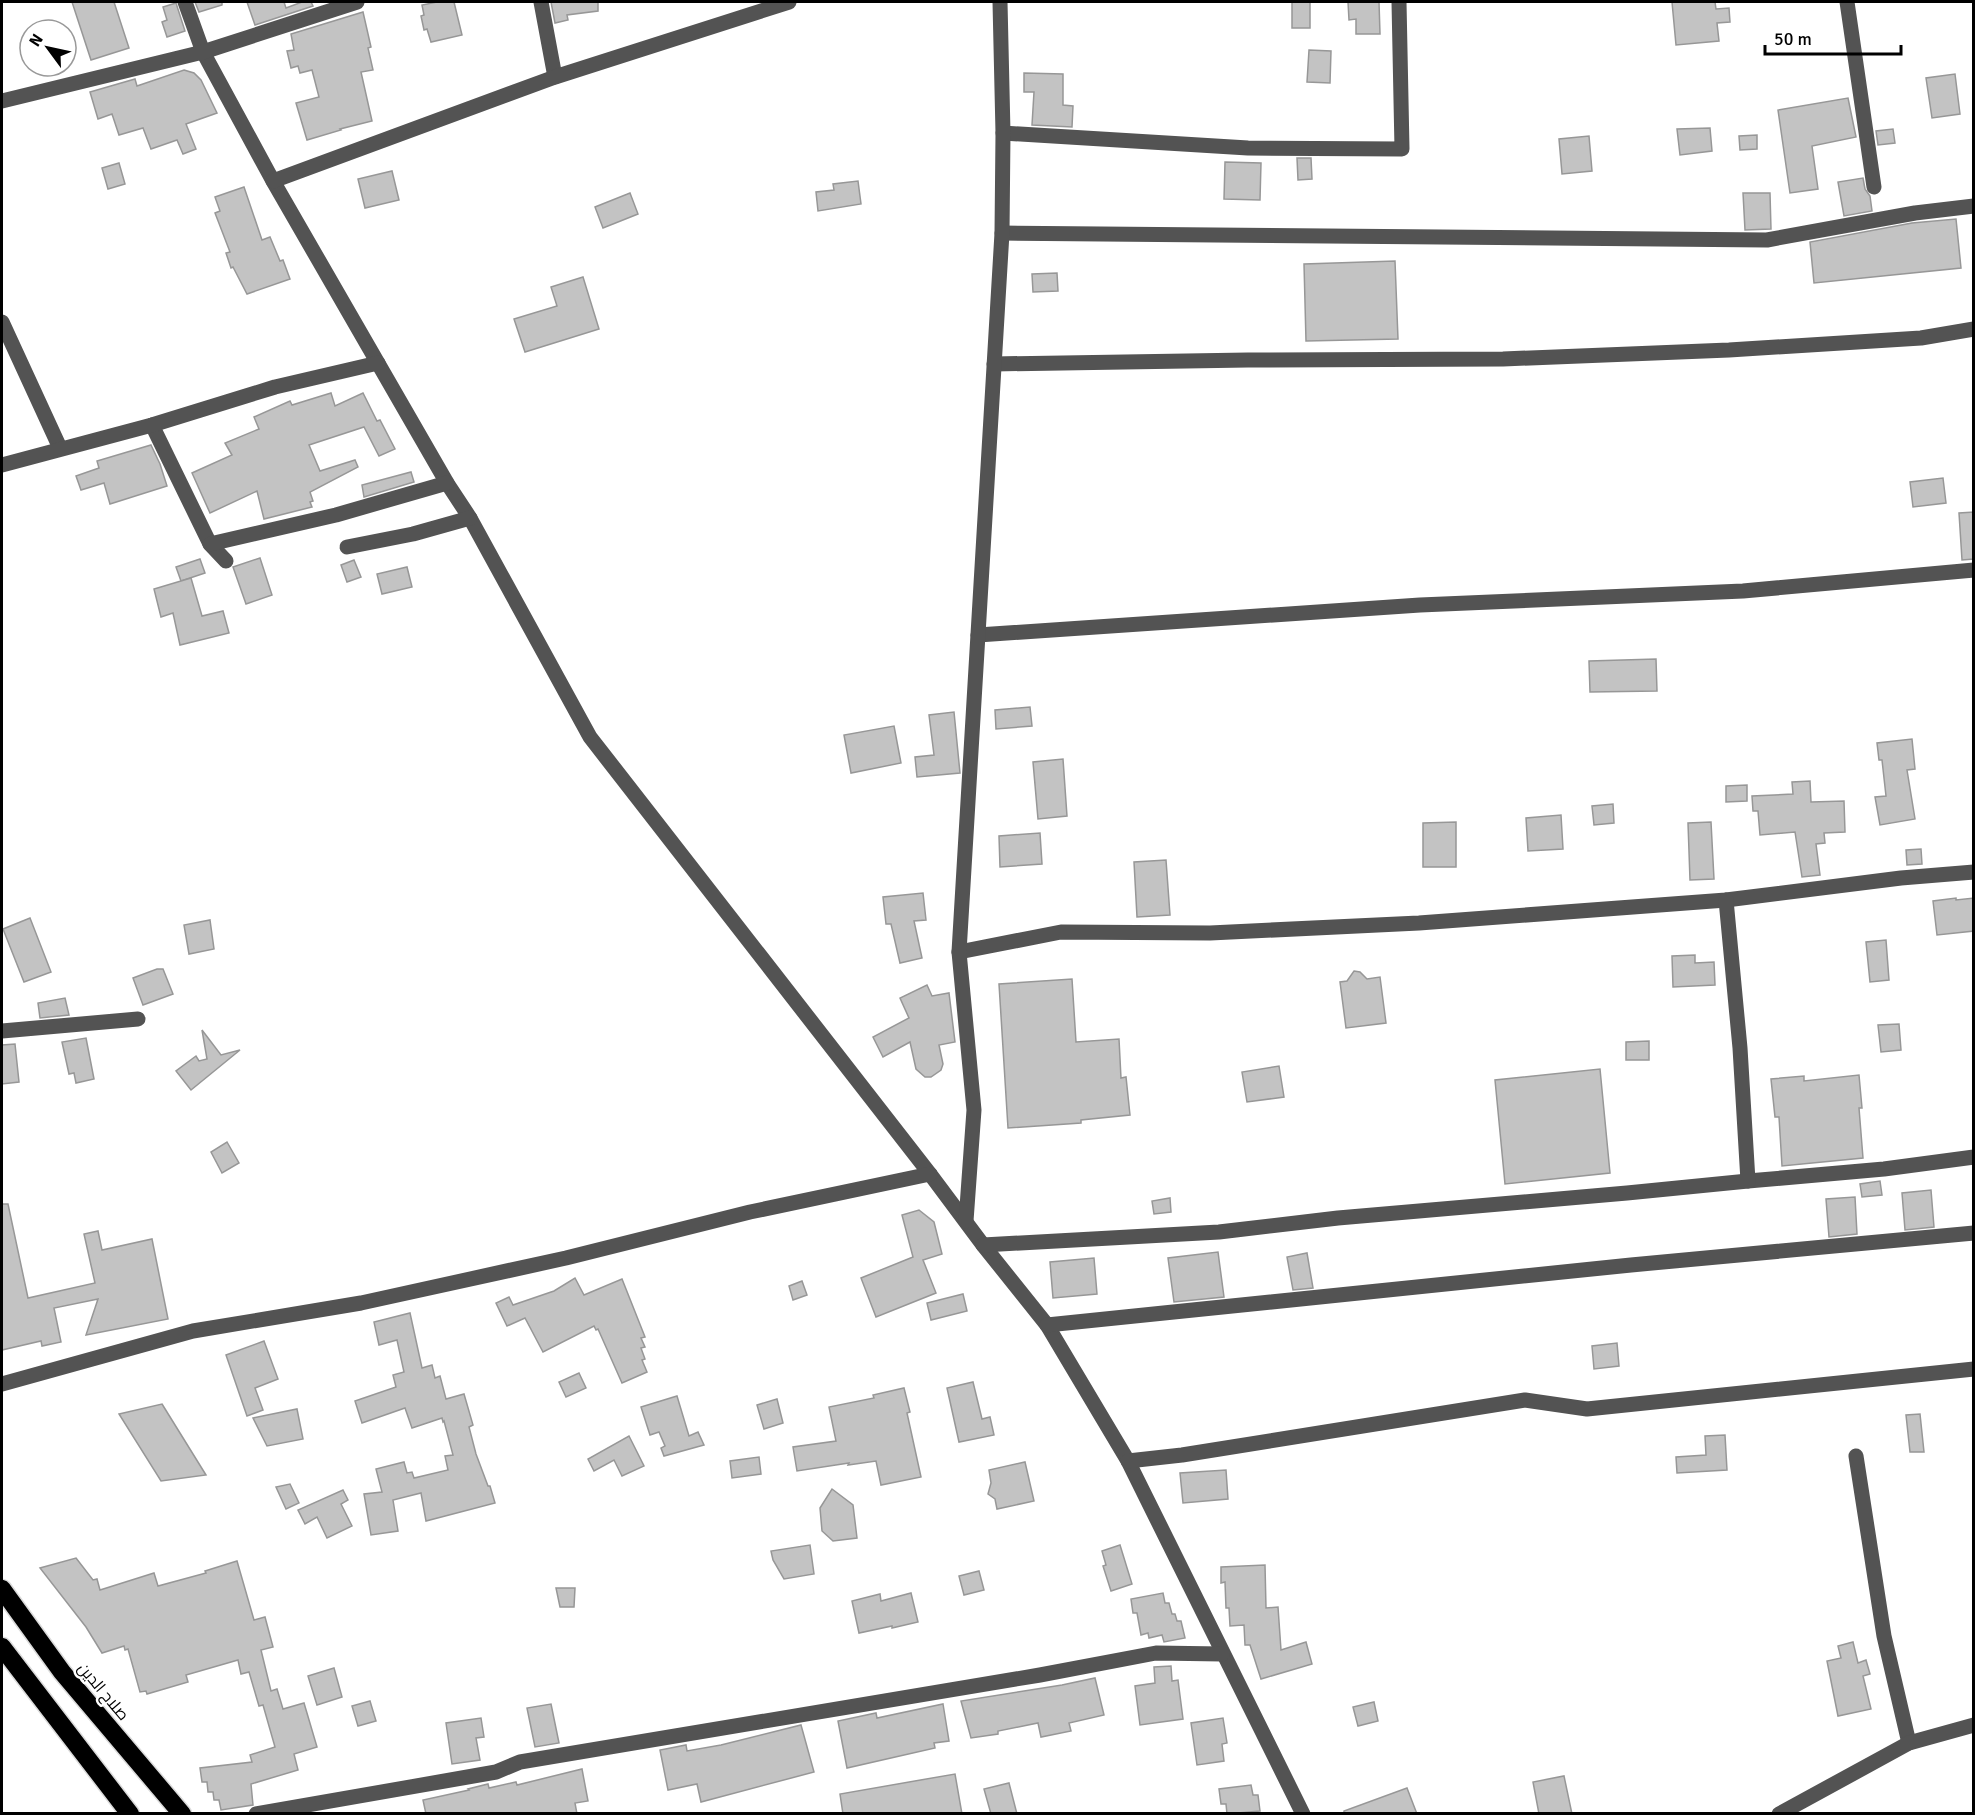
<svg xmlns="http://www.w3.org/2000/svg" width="1975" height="1815" font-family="Signika,Cairo,sans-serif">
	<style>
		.building { fill: #c3c3c3; stroke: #979797; stroke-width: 1.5 }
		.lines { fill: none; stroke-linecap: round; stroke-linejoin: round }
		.highway-casing { stroke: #dbdbdb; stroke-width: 21 }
		.minor { stroke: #535353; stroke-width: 15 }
		.highway { stroke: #000; stroke-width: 18 }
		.labels { text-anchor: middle; stroke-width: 5; stroke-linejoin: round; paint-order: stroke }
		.street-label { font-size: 16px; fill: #000; stroke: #fff }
	</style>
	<rect width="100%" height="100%" fill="#fff"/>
	<!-- building -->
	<g class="building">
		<polygon points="72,2 114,2 129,48 91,60"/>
		<polygon points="195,2 222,2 222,5 199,12"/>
		<polygon points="247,2 284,2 286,8 302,2 311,2 313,6 255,25"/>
		<polygon points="437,2 454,2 462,35 431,42 427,29 424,30 421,16 424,15 422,5"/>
		<polygon points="551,2 598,2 598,11 567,15 568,20 555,23"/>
		<rect x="1292" y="2" width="18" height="26"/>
		<polygon points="1348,2 1379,2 1380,34 1356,34 1356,19 1349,20"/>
		<polygon points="1672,2 1715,2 1716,9 1729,8 1730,22 1717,23 1719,41 1676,45"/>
		<polygon points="176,3 185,31 167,37 162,22 167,20 163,7"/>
		<polygon points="363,12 371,47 368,48 373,70 361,72 372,121 340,129 341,130 307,140 296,103 319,97 312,70 300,73 298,66 291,68 287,51 294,50 291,34"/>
		<polygon points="1309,50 1331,51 1330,83 1307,82"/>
		<polygon points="184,70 194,73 201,80 217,113 186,124 196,149 183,154 177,140 151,149 143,128 119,135 112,114 98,119 90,92 135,79 137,86"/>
		<polygon points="1024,73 1063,74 1063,105 1073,106 1072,127 1032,125 1034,92 1024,92"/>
		<polygon points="1955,74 1960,114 1932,118 1926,78"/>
		<polygon points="1848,98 1856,137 1812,146 1818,189 1790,193 1778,110"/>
		<polygon points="1710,128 1712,151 1680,155 1677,129"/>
		<polygon points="1893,129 1895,143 1878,145 1876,131"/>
		<polygon points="1757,135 1757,149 1740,150 1739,136"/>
		<polygon points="1589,136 1592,171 1562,174 1559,139"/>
		<polygon points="1297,158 1311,158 1312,179 1298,180"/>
		<polygon points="1225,162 1261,163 1260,200 1224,199"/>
		<polygon points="119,163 125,184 108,189 102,168"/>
		<polygon points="392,171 399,200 365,208 358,179"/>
		<polygon points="1863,178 1865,189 1870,196 1872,211 1844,216 1838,182"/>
		<polygon points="858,181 861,204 818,211 816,192 834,190 833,184"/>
		<polygon points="244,187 262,240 270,237 280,261 283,260 290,279 247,294 233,267 231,268 226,253 230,252 215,213 220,211 215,197"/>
		<polygon points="630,193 638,214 603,228 595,207"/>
		<polygon points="1743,193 1770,193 1771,229 1745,230"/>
		<polygon points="1956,219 1961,268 1814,283 1810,242 1912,223"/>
		<polygon points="1395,261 1398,339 1306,341 1304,264"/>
		<polygon points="1057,273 1058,291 1033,292 1032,274"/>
		<polygon points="583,277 599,329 525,352 514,319 557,306 551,287"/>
		<polygon points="331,393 335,406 363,393 377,421 380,420 395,449 379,456 364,427 309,445 320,471 355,460 358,467 310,492 313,501 310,502 312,507 264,519 257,491 210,513 192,473 232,455 225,443 259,429 254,417 290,401 292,405"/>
		<polygon points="151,445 160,464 167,486 110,504 104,483 81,490 76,476 99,468 97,461"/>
		<polygon points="411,472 414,482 364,497 362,485"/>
		<polygon points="1943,478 1946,503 1913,507 1910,482"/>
		<polygon points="1974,512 1974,559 1962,560 1959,513"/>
		<polygon points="260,558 272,595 246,604 233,567"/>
		<polygon points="200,559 205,573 181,581 176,567"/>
		<polygon points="354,560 361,577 347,582 341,565"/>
		<polygon points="407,567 412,587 382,594 377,574"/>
		<polygon points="191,578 202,616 223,611 229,633 180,645 173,613 161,617 154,589"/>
		<polygon points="1656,659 1657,691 1590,692 1589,661"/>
		<polygon points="1030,707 1032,726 996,729 995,710"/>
		<polygon points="954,712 960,773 917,777 915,757 934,755 929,715"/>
		<polygon points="894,726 901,763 851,773 844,735"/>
		<polygon points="1912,739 1915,769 1907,770 1915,819 1880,825 1875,797 1886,796 1882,760 1879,760 1877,743"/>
		<polygon points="1063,759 1067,816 1038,819 1033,762"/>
		<polygon points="1810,781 1811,802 1844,801 1845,832 1824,833 1825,843 1816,844 1820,875 1802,877 1795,832 1760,835 1758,811 1753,811 1752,796 1793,794 1792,782"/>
		<polygon points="1747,785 1747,801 1726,802 1726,786"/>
		<polygon points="1613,804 1614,823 1594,825 1592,806"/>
		<polygon points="1561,815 1563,849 1528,851 1526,818"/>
		<polygon points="1456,822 1456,867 1423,867 1423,823"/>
		<polygon points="1711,822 1714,879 1690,880 1688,823"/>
		<polygon points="1040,833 1042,864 1000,867 999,836"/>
		<polygon points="1921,849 1922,864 1907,865 1906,850"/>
		<polygon points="1166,860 1170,915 1137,917 1134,862"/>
		<polygon points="923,893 926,920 914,921 922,958 900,963 891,924 886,924 883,897"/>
		<polygon points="1956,898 1956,900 1974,898 1974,931 1937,935 1933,901"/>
		<polygon points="30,918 51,972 24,982 3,929"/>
		<polygon points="210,920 214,949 189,954 184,925"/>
		<polygon points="1886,940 1889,980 1870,982 1866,942"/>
		<polygon points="1695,955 1695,963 1714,962 1715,985 1673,987 1672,956"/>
		<polygon points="157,969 163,969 173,994 143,1005 133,978"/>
		<polygon points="1354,971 1360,972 1367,979 1380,977 1386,1023 1346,1028 1340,982 1347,981"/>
		<polygon points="1072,979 1076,1042 1119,1039 1121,1078 1126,1077 1130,1115 1081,1120 1081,1123 1008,1128 999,984"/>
		<polygon points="927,985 932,996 949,993 955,1042 939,1045 943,1064 941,1070 931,1077 925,1077 916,1069 910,1042 883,1057 873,1037 909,1018 900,998"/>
		<polygon points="65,998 69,1015 40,1018 38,1003"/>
		<polygon points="1899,1024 1901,1050 1881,1052 1878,1025"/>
		<polygon points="202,1030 221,1055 240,1050 191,1090 176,1071 196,1056 199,1061 207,1059"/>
		<polygon points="86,1038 94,1079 76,1083 74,1073 69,1074 62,1042"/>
		<polygon points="1649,1041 1649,1060 1626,1060 1626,1042"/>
		<polygon points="15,1044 19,1082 2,1084 2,1045"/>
		<polygon points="1279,1066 1284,1097 1247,1102 1242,1072"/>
		<polygon points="1600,1069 1610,1173 1505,1184 1495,1080"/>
		<polygon points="1859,1075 1862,1108 1859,1108 1863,1158 1782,1166 1779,1117 1775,1117 1771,1079 1804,1076 1804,1081"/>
		<polygon points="227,1142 239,1163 222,1173 211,1152"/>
		<polygon points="1880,1181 1882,1195 1862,1197 1860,1184"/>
		<polygon points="1931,1190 1934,1227 1905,1230 1902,1193"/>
		<polygon points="1855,1197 1857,1234 1829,1237 1826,1199"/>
		<polygon points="1170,1198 1171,1212 1154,1214 1152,1201"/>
		<polygon points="2,1204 8,1204 28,1298 95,1283 84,1234 98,1231 102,1250 152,1239 168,1319 86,1335 98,1299 54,1308 61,1342 42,1346 41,1341 2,1350"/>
		<polygon points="919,1210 934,1222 942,1254 923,1260 936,1293 876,1317 861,1278 913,1257 902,1215"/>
		<polygon points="1218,1252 1224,1297 1174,1302 1168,1258"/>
		<polygon points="1307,1253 1313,1288 1293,1290 1287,1257"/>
		<polygon points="1094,1258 1097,1294 1053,1298 1050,1262"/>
		<polygon points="575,1278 584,1295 622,1279 645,1337 641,1338 645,1347 641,1348 645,1359 642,1360 647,1372 622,1383 598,1329 596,1330 594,1326 543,1352 525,1318 507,1326 496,1303 509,1297 513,1305 554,1291"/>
		<polygon points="802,1281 807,1295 793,1300 789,1286"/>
		<polygon points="963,1294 967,1311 931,1320 927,1303"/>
		<polygon points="410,1313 422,1368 432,1365 435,1378 440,1376 446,1399 464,1394 473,1425 469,1427 476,1454 488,1486 490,1486 495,1503 426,1521 421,1493 393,1500 398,1531 371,1535 364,1494 382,1492 376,1469 404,1462 407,1473 412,1472 414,1478 448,1470 445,1456 453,1455 444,1421 443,1422 442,1418 412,1428 405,1408 362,1423 355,1401 396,1387 393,1375 404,1372 397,1340 379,1345 374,1322"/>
		<polygon points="264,1341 278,1379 255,1388 263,1410 247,1416 226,1355"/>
		<polygon points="1617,1343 1619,1366 1594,1369 1592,1346"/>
		<polygon points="579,1373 586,1388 566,1397 559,1382"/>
		<polygon points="973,1382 982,1419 990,1417 994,1435 959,1442 947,1388"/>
		<polygon points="904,1388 910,1412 907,1413 921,1477 881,1485 876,1461 848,1465 849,1463 797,1471 793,1447 836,1441 829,1407 874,1398 873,1395"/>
		<polygon points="677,1396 689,1436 698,1432 704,1445 664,1456 661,1448 665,1446 659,1432 650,1435 641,1407"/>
		<polygon points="777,1399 783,1423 764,1429 757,1405"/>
		<polygon points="162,1404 206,1475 161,1481 119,1414"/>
		<polygon points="297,1409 303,1439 267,1446 253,1418"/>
		<polygon points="1920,1414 1924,1452 1910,1452 1906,1415"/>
		<polygon points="1725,1435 1727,1470 1677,1473 1676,1457 1706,1455 1705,1436"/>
		<polygon points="629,1436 644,1466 622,1476 614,1460 594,1471 588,1459"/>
		<polygon points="759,1457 761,1474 732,1478 730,1461"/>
		<polygon points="1025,1462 1034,1501 997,1509 995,1499 988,1494 991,1483 989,1470"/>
		<polygon points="1226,1470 1228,1499 1183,1503 1180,1473"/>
		<polygon points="290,1484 299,1503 286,1509 276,1487"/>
		<polygon points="832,1489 853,1505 857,1538 833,1541 822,1531 820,1508"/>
		<polygon points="343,1490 348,1500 341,1504 352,1526 327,1538 317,1517 305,1524 298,1510"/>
		<polygon points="810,1545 814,1574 784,1579 773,1560 771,1551"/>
		<polygon points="1120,1545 1132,1584 1111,1591 1103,1566 1106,1565 1102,1551"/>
		<polygon points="76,1558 93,1580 97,1579 100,1590 154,1573 158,1586 206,1573 205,1571 237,1561 254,1620 265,1617 273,1647 261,1650 271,1691 277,1689 283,1709 304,1703 317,1747 294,1754 298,1770 251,1784 253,1805 221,1810 219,1800 214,1800 213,1792 208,1792 207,1782 202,1782 200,1768 252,1762 250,1755 275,1747 263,1705 259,1706 249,1672 241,1674 238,1660 186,1675 188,1682 147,1694 146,1691 140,1692 128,1649 125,1650 124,1646 102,1653 86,1627 40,1568"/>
		<polygon points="1265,1565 1266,1608 1278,1607 1281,1650 1306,1642 1312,1664 1261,1679 1250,1645 1245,1645 1244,1625 1230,1626 1229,1608 1226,1608 1225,1582 1221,1583 1221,1567"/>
		<polygon points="979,1571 984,1590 964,1595 959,1576"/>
		<polygon points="556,1588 575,1588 574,1607 560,1607"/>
		<polygon points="911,1593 918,1622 892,1628 892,1626 859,1633 852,1601 880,1594 881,1601"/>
		<polygon points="1163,1593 1165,1603 1169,1603 1172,1614 1175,1614 1177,1621 1181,1621 1185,1638 1164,1642 1162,1635 1149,1638 1148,1633 1141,1635 1137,1613 1133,1613 1131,1599"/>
		<polygon points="1853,1642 1858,1663 1866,1660 1870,1674 1863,1676 1871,1709 1838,1716 1827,1661 1841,1658 1838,1646"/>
		<polygon points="1171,1666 1172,1681 1178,1680 1183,1719 1140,1725 1135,1686 1155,1683 1154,1667"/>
		<polygon points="334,1668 342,1697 317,1705 308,1676"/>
		<polygon points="1095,1678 1104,1715 1069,1723 1071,1731 1041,1737 1038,1723 998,1731 998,1734 971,1738 961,1701 1062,1685"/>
		<polygon points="370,1701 376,1721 358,1726 352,1706"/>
		<polygon points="1374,1702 1378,1721 1358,1726 1353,1707"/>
		<polygon points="551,1704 559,1743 535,1747 527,1708"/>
		<polygon points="943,1704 949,1741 934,1743 935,1748 847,1768 838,1721 876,1713 877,1718"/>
		<polygon points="481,1718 484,1737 476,1738 480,1760 452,1764 446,1723"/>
		<polygon points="1223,1718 1227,1743 1222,1744 1224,1761 1197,1765 1191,1723"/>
		<polygon points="801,1725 814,1772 701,1802 697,1784 668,1790 660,1750 686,1745 687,1751 721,1745"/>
		<polygon points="582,1769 588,1801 575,1803 577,1814 426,1814 423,1800 469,1790 468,1789 488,1784 489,1788 516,1782 517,1785"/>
		<polygon points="955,1774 962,1814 843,1814 840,1794"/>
		<polygon points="1564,1776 1572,1814 1539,1814 1533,1782"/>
		<polygon points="1009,1783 1017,1814 991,1814 984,1789"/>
		<polygon points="1251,1785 1253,1795 1258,1795 1260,1811 1227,1814 1226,1804 1221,1804 1219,1789"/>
		<polygon points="1407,1788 1417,1814 1344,1814 1344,1811"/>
	</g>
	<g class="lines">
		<!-- highway casing -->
		<g class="highway-casing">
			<g id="highway">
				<polyline points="2,1589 62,1672 182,1814"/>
				<polyline points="2,1647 130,1814"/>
			</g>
		</g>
		<!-- minor -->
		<g class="minor">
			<polyline points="185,2 203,52 273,181 447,483 470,518 590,737 930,1174 983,1245 1047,1325 1128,1461 1303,1814"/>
			<polyline points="541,2 555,77"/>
			<polyline points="1847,2 1874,187"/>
			<polyline points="2,101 203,52 357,2"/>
			<polyline points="1003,133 1248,148 1402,149 1399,2"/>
			<polyline points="273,181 555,77 789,2"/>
			<polyline points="1002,233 1767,240 1915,213 1974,206"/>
			<polyline points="2,322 60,448"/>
			<polyline points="994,364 1248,360 1503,359 1729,350 1921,338 1974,329"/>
			<polyline points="152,425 210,544 226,561"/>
			<polyline points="2,465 152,425 275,387 378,363"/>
			<polyline points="210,544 336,515 447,483"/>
			<polyline points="347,547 413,534 470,518"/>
			<polyline points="978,635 1420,605 1743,591 1974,570"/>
			<polyline points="959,952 1061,932 1210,933 1419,923 1726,900 1901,878 1974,872"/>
			<polyline points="2,1031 138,1019"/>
			<polyline points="1748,1181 1884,1169 1974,1157"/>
			<polyline points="966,1221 974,1110 959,952 1002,233 1003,133 1000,2"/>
			<polyline points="983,1245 1219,1232 1338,1218 1627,1193 1748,1181 1740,1048 1726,900"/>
			<polyline points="1047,1325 1631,1265 1974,1233"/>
			<polyline points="2,1384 193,1331 361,1303 566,1258 750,1212 930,1174"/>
			<polyline points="1856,1456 1884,1636 1909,1743"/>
			<polyline points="1128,1461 1182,1455 1525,1400 1587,1409 1974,1369"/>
			<polyline points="256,1814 496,1772 520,1762 1040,1675 1156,1653 1222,1654"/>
			<polyline points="1779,1814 1909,1743 1974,1725"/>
		</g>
		<!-- highway -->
		<use href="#highway" class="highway"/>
	</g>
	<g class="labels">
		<!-- street labels -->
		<g class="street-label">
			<text transform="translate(104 1691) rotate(50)" y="6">صلاح الدين</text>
		</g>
	</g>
	<!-- border -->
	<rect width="1975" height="1815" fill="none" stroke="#000000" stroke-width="6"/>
	<!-- north arrow -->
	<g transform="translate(48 48) rotate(303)"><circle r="28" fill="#ffffff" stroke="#999999" stroke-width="1.5"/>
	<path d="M0-4.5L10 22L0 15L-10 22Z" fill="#000000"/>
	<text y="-9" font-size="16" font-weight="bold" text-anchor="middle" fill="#000000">N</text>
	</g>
	<!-- scale -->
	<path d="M1765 45v9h136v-9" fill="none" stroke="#000000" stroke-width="3"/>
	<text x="1774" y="45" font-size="18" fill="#000000" stroke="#ffffff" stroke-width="4.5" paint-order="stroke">50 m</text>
</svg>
